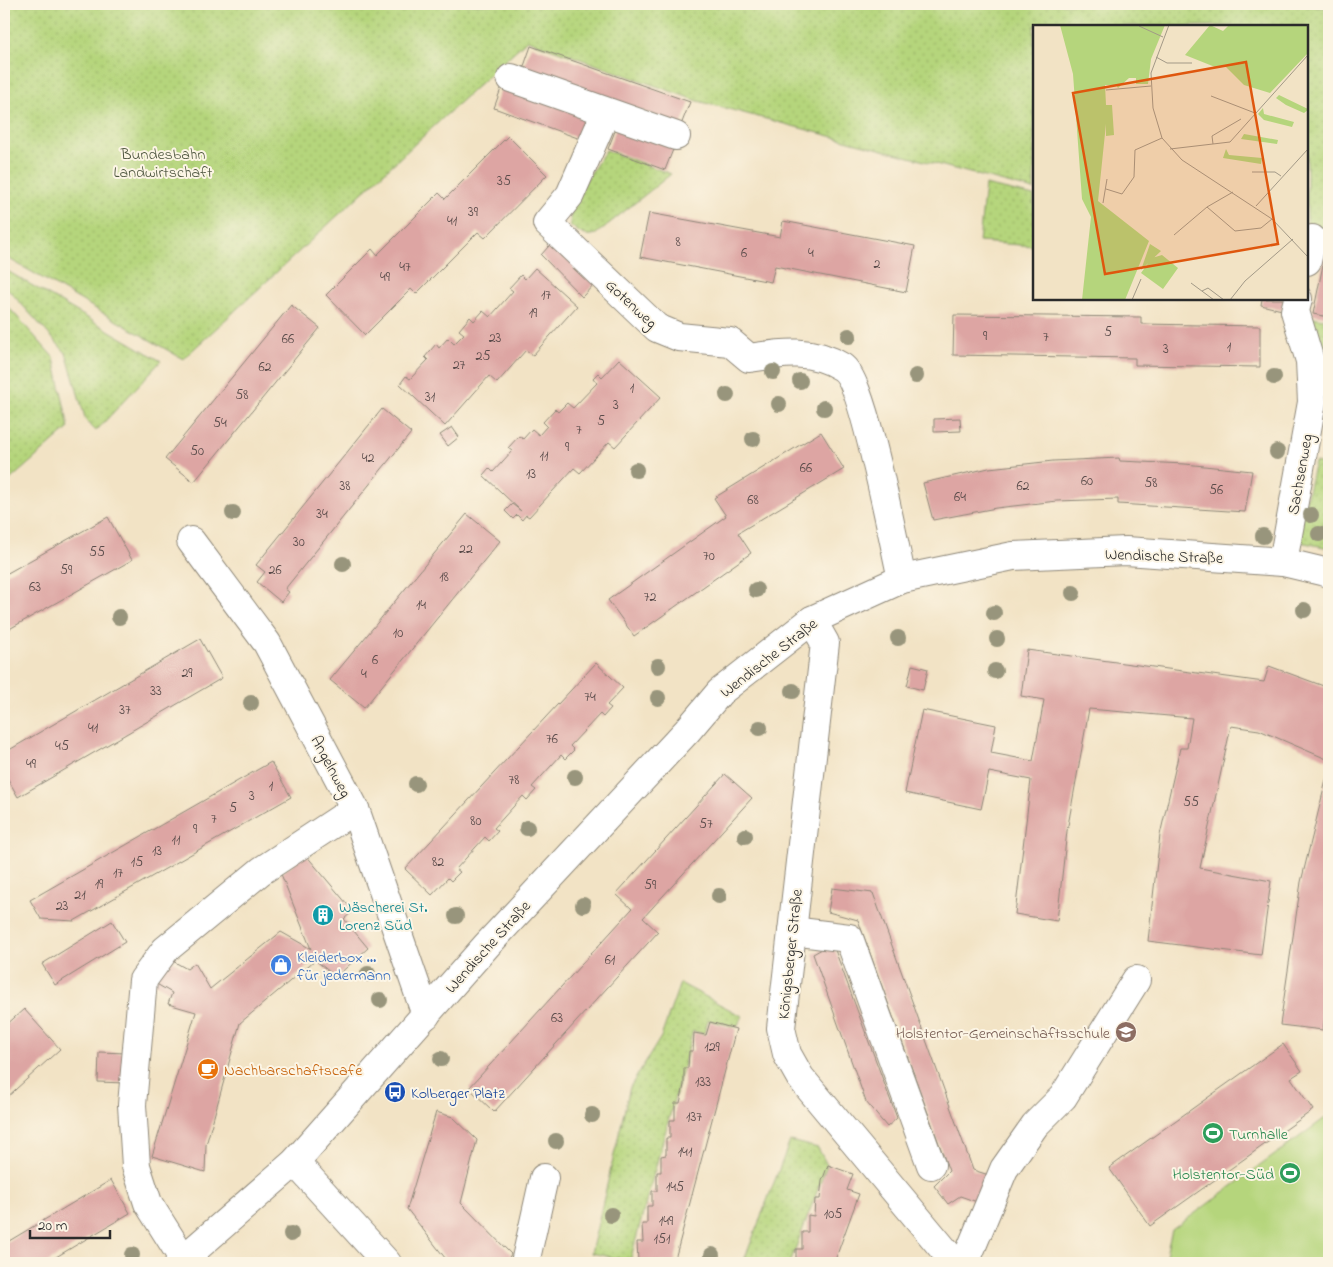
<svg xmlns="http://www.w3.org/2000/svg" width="1333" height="1267" font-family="'Indie Flower',sans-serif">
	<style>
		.green { fill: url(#green-dots); stroke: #708054 }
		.pitch { fill: #b5d57c; stroke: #708054 }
		.building { fill: #dda5a3 }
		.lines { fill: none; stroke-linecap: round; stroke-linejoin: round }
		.minor-casing { stroke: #8e8778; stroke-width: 30 }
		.minor { stroke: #fff; stroke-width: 28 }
		.tree { fill: #98957b }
		.labels { text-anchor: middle; stroke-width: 4; stroke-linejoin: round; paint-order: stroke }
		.number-label { font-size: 14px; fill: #584a49 }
		.park-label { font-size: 16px; fill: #4e563f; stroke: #fcf5e5 }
		.street-label { font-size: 16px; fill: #2b2b2b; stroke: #fcf5e5 }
		.culture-label { font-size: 16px; fill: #0d838f; stroke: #fcf5e5; text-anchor: start }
		.shop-label { font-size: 16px; fill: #366cbe; stroke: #fcf5e5; text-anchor: start }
		.education-label { font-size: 16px; fill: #785e54; stroke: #fcf5e5; text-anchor: end }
		.food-label { font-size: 16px; fill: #c56008; stroke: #fcf5e5; text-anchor: start }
		.transit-label { font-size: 16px; fill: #164399; stroke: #fcf5e5; text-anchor: start }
		.leisure-label { font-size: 16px; fill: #27864d; stroke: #fcf5e5; text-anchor: start }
		.inset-road { fill: none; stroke: #a29987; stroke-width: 1 }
		.view { fill: #df570e; fill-opacity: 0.15; stroke: #df570e; stroke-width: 2.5 }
		.inset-edge { fill: none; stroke: #2b2b2b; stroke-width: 2.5 }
	</style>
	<defs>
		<pattern id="green-dots" width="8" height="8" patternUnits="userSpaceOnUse" patternTransform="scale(1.25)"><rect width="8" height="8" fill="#b5d57c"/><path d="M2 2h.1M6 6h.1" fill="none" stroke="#9cb76b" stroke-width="1.8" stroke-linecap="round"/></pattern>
	</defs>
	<rect width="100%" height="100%" fill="#fcf5e5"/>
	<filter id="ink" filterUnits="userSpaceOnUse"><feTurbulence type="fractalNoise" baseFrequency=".02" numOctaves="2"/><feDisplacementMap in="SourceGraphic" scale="10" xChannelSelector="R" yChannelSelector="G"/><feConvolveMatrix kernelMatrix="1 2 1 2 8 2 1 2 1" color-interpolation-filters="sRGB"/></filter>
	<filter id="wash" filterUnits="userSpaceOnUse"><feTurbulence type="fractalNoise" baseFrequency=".0096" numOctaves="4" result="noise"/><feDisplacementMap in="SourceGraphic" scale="20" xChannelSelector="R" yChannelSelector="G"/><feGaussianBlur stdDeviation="1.12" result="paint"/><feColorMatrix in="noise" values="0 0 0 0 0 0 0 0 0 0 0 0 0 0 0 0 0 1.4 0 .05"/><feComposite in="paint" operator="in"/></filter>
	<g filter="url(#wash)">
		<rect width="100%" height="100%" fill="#f2e3c5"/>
		<!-- green -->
		<g class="green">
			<polygon points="4,4 1291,4 1329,8 1329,234 1307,232 1307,26 1034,26 1034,190 698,101 527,40 183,359 4,256"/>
			<path d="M 606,150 L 671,174 L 596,234 C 584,238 579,232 570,225 L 571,203 Z"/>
			<polygon points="985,185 1034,196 1034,246 979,242"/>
			<polygon points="4,269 161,361 96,431 86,421 66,353 4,285"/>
			<polygon points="4,302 54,358 69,428 4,485"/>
			<polygon points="1312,317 1329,320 1329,366 1310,326"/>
			<polygon points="1315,462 1329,465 1329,548 1300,542 1298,535"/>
			<polygon points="680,983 742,1016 737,1027 708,1020 704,1034 693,1031 630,1261 591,1253 630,1087 661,1037"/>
			<polygon points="790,1141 818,1148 827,1165 790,1263 743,1263"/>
		</g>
		<!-- pitch -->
		<polygon class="pitch" points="1329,1108 1329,1263 1164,1263 1172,1230 1328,1116"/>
		<g id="blocks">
			<!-- building -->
			<g class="building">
				<polygon points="531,46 690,102 681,125 523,69"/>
				<polygon points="502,86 594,119 586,141 494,108"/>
				<polygon points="617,126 674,147 665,170 608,149"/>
				<polygon points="508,136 547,175 485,238 478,232 416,294 411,289 365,335 326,295 372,249 377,255 439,193 445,199"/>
				<polygon points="649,213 780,237 783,221 915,246 906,292 775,266 771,282 640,257"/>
				<polygon points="556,238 598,280 582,297 541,255"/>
				<polygon points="1328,240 1329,240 1329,317 1313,314"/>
				<polygon points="535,268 577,306 533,355 526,350 497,383 489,376 445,426 400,384 406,376 410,379 428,360 425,357 436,344 439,348 448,338 454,344 464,334 459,330 470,317 474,321 483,311 490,317 513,291 509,288 521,275 525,279"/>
				<polygon points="1262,299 1284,299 1282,310 1261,305"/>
				<polygon points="291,305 320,328 194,482 165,459"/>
				<polygon points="954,315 1141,317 1141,324 1260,326 1260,367 1135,365 1135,358 953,355"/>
				<polygon points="619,359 661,397 615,447 609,442 580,473 574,468 529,517 526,515 522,520 517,515 513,519 505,511 512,504 521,511 483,475 489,468 493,472 512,451 508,448 519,436 523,439 532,429 539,435 547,426 543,422 555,409 558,412 567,403 573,408 597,383 593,378 598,373 602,377"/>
				<polygon points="382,409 411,433 285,589 289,592 281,602 257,582 265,572 256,565"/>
				<polygon points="960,418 961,431 934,432 934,419"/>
				<polygon points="452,427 459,437 448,446 440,435"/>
				<polygon points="821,432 844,469 738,533 751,553 634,636 608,600 726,516 714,498"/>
				<polygon points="1119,458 1120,461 1185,464 1252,471 1245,512 1118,504 1118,499 1057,501 996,508 933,520 923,483 989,468 1053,461"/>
				<polygon points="467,514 500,541 364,708 330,680"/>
				<polygon points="108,517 132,560 4,632 4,575"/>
				<polygon points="200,639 222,678 18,797 4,772 4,753"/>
				<polygon points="1027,650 1264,682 1269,666 1329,688 1329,760 1259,730 1231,726 1200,868 1271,881 1261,955 1148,941 1160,835 1180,748 1187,748 1192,718 1089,709 1067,831 1057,921 1015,914 1031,780 989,772 981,809 905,793 922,710 996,725 991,753 1033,761 1044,700 1021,696"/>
				<polygon points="596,663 623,688 607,705 611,708 603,717 600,714 570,746 574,750 565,759 561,755 532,787 536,790 527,800 523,796 494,828 498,831 489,841 485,837 456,869 460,872 451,881 448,878 432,895 405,869"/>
				<polygon points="912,665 928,669 923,690 907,686"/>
				<polygon points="271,762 291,797 74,921 41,919 30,900"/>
				<polygon points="1329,768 1329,986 1323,1030 1280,1025 1301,882"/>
				<polygon points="725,774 752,798 643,918 658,932 494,1112 469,1088 632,909 616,894"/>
				<polygon points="305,854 353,911 344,919 368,948 336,977 315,960 240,1023 206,1145 205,1172 152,1156 196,1012 168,1004 172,993 148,979 164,956 187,969 195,963 210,989 281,932 311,949 281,874"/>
				<polygon points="832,888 873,893 973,1170 992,1176 983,1204 960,1196 948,1204 934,1186 949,1171 858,920 828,912"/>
				<polygon points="112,921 125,942 55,985 42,964"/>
				<polygon points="822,949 835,950 897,1118 887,1127 866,1102 813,954"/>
				<polygon points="24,1009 60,1049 4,1100 4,1027"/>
				<polygon points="710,1022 736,1029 674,1263 638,1261 637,1242 643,1242 642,1224 647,1224 647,1206 652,1206 652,1191 657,1191 657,1172 661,1172 661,1156 666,1155 666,1138 670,1138 670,1120 675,1120 675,1103 680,1103 684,1085 684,1068 688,1068 689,1051 693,1051 694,1033 706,1035"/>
				<polygon points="1283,1044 1302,1071 1291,1078 1313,1110 1150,1226 1109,1168"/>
				<polygon points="99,1052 126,1053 125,1083 98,1082"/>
				<polygon points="436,1112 453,1117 477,1140 461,1203 511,1254 506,1263 449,1263 407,1209"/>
				<polygon points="828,1165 853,1174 847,1190 859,1194 834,1263 796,1263 796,1249 802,1249 802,1232 808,1232 808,1215 814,1216 815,1199 820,1199 822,1181"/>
				<polygon points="111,1180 130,1213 46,1263 4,1263 4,1244"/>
			</g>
		</g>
	</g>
	<g filter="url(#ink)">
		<use href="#blocks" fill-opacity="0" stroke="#8e8778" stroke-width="1"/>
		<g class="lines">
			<!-- minor casing -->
			<g class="minor-casing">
				<g id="minor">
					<polyline points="511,78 676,136"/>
					<path d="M 606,112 L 570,195 L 547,223 L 657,328 L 679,337 L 730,342 L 749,358 C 782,353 811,348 842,367 C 864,381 894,545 902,579"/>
					<polyline points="1307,261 1312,239"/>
					<polyline points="191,541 267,643 355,809 426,1015"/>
					<polyline points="1283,562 1312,402 1310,361 1295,311 1298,299"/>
					<polyline points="812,620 825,643 781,1028 787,1054 800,1077 955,1263"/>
					<polyline points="792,931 849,938 931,1165"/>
					<polyline points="295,1162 387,1263"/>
					<polyline points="184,1260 148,1203 136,1166 132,1105 143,980 165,950 261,871 355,809"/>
					<polyline points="179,1263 295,1162 487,945 687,731 720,692 812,620 902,579 1013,556 1126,551 1283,562 1329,573"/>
					<polyline points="525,1263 544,1178"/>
					<polyline points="965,1263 1004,1169 1035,1125 1063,1097 1136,980"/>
				</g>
			</g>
			<!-- minor -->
			<use href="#minor" class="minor"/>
		</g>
		<!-- trees -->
		<g class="tree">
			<circle cx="849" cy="336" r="8"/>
			<circle cx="773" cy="372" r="8"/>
			<circle cx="916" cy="376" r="8"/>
			<circle cx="1274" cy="377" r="8"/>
			<circle cx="800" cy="381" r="8"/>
			<circle cx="727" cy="395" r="8"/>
			<circle cx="779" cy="404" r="8"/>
			<circle cx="824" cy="408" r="8"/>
			<circle cx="753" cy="439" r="8"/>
			<circle cx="1277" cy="452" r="8"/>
			<circle cx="636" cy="470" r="8"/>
			<circle cx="233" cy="513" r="8"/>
			<circle cx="1311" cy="515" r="8"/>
			<circle cx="1319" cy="534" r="8"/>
			<circle cx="1263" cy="536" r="8"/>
			<circle cx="343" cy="564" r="8"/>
			<circle cx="756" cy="590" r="8"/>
			<circle cx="1073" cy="593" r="8"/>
			<circle cx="1304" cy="610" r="8"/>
			<circle cx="994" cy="613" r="8"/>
			<circle cx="119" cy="617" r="8"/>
			<circle cx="898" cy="638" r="8"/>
			<circle cx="997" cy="639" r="8"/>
			<circle cx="658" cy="666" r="8"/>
			<circle cx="995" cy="671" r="8"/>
			<circle cx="793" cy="691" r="8"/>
			<circle cx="658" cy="698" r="8"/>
			<circle cx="251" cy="703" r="8"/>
			<circle cx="760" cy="728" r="8"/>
			<circle cx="575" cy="777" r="8"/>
			<circle cx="416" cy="784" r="8"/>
			<circle cx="527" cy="828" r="8"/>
			<circle cx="745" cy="836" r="8"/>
			<circle cx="719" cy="896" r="8"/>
			<circle cx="583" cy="905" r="8"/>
			<circle cx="456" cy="916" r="8"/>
			<circle cx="368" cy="974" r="8"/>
			<circle cx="380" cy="1000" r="8"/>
			<circle cx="441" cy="1059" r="8"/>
			<circle cx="592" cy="1115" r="8"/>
			<circle cx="556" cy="1141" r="8"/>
			<circle cx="611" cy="1215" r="8"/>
			<circle cx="291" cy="1234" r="8"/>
			<circle cx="132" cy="1255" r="8"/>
			<circle cx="712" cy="1255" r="8"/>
		</g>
	</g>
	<!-- icons -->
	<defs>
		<g id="building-disc" transform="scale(1.125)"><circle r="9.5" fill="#0f9aa8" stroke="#fcf5e5"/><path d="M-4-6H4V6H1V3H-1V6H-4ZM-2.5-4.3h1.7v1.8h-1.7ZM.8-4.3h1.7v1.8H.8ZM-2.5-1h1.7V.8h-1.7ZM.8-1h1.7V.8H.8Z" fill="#fff"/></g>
		<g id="shop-disc" transform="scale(1.125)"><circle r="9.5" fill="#3f7fe0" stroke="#fcf5e5"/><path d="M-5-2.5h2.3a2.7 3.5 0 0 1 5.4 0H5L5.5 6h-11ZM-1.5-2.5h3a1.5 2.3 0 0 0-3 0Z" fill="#fff"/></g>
		<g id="school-disc" transform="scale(1.125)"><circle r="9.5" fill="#8d6e63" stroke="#fcf5e5"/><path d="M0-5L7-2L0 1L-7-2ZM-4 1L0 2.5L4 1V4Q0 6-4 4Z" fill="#fff"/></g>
		<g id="cafe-disc" transform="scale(1.125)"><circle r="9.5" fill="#e8710a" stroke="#fcf5e5"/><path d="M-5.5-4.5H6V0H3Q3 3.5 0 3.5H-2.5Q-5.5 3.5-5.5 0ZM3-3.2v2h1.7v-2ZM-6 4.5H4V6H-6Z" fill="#fff"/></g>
		<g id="bus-disc" transform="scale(1.125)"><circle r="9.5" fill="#1a4fb4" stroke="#fcf5e5"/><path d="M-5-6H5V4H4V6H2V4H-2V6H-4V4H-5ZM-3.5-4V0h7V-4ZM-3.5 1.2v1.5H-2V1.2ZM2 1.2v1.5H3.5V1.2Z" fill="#fff"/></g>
		<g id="stadium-disc" transform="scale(1.125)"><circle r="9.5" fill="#2e9e5b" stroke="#fcf5e5"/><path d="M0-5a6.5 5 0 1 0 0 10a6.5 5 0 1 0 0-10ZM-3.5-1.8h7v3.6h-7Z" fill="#fff"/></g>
	</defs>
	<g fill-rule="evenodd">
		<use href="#building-disc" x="323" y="915"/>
		<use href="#shop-disc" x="281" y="965"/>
		<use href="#school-disc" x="1126" y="1032"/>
		<use href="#cafe-disc" x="208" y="1069"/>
		<use href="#bus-disc" x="395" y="1092"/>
		<use href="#stadium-disc" x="1213" y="1133"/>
		<use href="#stadium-disc" x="1290" y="1173"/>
	</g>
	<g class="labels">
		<!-- number labels -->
		<g class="number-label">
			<text x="504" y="185">35</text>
			<text x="473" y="216">39</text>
			<text x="452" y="225">41</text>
			<text x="678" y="246">8</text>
			<text x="744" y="257">6</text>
			<text x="811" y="257">4</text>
			<text x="877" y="268">2</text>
			<text x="405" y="271">47</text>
			<text x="385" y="281">49</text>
			<text x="546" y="299">17</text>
			<text x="533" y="317">19</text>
			<text x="1108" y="336">5</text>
			<text x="985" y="340">9</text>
			<text x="1046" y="341">7</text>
			<text x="495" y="342">23</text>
			<text x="288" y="343">66</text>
			<text x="1229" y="351">1</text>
			<text x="1166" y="353">3</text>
			<text x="483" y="360">25</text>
			<text x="459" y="369">27</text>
			<text x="265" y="371">62</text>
			<text x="632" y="392">1</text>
			<text x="242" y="399">58</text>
			<text x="430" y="401">31</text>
			<text x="616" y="409">3</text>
			<text x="601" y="425">5</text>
			<text x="220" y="427">54</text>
			<text x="579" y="434">7</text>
			<text x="567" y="451">9</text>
			<text x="197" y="455">50</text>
			<text x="544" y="460">11</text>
			<text x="368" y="462">42</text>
			<text x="806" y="472">66</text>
			<text x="531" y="478">13</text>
			<text x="1087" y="485">60</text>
			<text x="1151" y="487">58</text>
			<text x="345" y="490">38</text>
			<text x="1023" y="490">62</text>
			<text x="1216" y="494">56</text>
			<text x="960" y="501">64</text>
			<text x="753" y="504">68</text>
			<text x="322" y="518">34</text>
			<text x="299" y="546">30</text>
			<text x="466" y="553">22</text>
			<text x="97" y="556">55</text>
			<text x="709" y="560">70</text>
			<text x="66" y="574">59</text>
			<text x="275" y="574">26</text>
			<text x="444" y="581">18</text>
			<text x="35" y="591">63</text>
			<text x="650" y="601">72</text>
			<text x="421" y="609">14</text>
			<text x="398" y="637">10</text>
			<text x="375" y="664">6</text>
			<text x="187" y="677">29</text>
			<text x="364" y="678">4</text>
			<text x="156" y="695">33</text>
			<text x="590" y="701">74</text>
			<text x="125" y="714">37</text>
			<text x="93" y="732">41</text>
			<text x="552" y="743">76</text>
			<text x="62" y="750">45</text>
			<text x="31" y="768">49</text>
			<text x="514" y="784">78</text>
			<text x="271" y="790">1</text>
			<text x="252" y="800">3</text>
			<text x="1191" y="806">55</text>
			<text x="233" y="812">5</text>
			<text x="214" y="823">7</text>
			<text x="476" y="825">80</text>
			<text x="706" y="828">57</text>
			<text x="195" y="833">9</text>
			<text x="176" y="844">11</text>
			<text x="157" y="855">13</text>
			<text x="137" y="866">15</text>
			<text x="438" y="866">82</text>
			<text x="118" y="877">17</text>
			<text x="99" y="888">19</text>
			<text x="650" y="889">59</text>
			<text x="80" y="899">21</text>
			<text x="62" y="910">23</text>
			<text x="610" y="964">61</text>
			<text x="557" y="1022">63</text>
			<text x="712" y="1051">129</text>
			<text x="703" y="1086">133</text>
			<text x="694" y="1121">137</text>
			<text x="685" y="1156">141</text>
			<text x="675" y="1191">145</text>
			<text x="833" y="1218">105</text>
			<text x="666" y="1225">149</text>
			<text x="662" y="1243">151</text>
		</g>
		<!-- park labels -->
		<g class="park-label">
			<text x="163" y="159">Bundesbahn<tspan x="163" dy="18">Landwirtschaft</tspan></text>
		</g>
		<!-- street labels -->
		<g class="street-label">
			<text transform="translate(632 303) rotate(43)" y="6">Gotenweg</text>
			<text transform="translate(1299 474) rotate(-80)" y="6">Sachsenweg</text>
			<text transform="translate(1164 555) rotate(2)" y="6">Wendische Straße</text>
			<text transform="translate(768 657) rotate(-38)" y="6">Wendische Straße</text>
			<text transform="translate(332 766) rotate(62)" y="6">Angelnweg</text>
			<text transform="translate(487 946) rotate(-48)" y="6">Wendische Straße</text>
			<text transform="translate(789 954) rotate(-84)" y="6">Königsberger Straße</text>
		</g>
		<!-- culture labels -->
		<g class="culture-label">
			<text x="339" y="912">Wäscherei St.<tspan x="339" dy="18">Lorenz Süd</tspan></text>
		</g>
		<!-- shop labels -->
		<g class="shop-label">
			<text x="297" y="962">Kleiderbox ...<tspan x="297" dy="18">für jedermann</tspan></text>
		</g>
		<!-- education labels -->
		<g class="education-label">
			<text x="1110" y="1038">Holstentor-Gemeinschaftsschule</text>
		</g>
		<!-- food labels -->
		<g class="food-label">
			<text x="224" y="1075">Nachbarschaftscafe</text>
		</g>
		<!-- transit labels -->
		<g class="transit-label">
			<text x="411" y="1098">Kolberger Platz</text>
		</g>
		<!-- leisure labels -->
		<g class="leisure-label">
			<text x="1229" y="1139">Turnhalle</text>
			<text x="1274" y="1179" text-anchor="end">Holstentor-Süd</text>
		</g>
	</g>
	<!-- overview -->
	<g transform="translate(1033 25)">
		<rect width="275" height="275" fill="#f2e3c5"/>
		<path d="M 27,0 L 132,0 L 118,34 L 115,59 L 103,59 L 103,53 L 96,53 L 85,63 L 83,60 L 72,60 L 73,80 L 79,80 L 81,110 L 73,111 L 73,99 L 65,176 L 116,216 L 92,275 L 49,275 L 58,192 L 49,174 L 40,49 ZM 246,70 L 275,84 L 275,85 L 271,88 L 253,80 L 243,73 ZM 230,83 L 231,89 L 261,97 L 259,102 L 231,95 L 225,89 ZM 211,109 L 245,115 L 244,119 L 208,114 ZM 193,124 L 196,130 L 229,133 L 228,139 L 190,133 ZM 117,219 L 128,226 L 108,245 ZM 129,230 L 145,243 L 130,264 L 108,248 L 119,233 Z" fill="#b5d57c"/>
		<path d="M 177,0 L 190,6 L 196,0 L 275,0 L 275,28 L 237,68 L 211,60 L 192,41 L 182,42 L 152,30 Z" fill="#b5d57c"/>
		<path class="inset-road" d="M 136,0 L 118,48 L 120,83 L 129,113 L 149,135 L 239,194 L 275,232M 106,1 L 130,12M 123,32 L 134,38 L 159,38M 73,65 L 118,61M 178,71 L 222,88M 180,119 L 179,111 L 208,94M 137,124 L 197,117 L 275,30M 219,147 L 242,147 L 248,151M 73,164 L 89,169 L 101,152 L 102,125 L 129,113M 70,178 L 74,154M 223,181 L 275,124M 174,182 L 202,206 L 228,203 L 239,194M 141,210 L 174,182 L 200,167M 158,258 L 181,275M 169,266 L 175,263 L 191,275M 99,275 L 108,254M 197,275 L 212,256 L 260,214"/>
		<path class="view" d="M 213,37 L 245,219 L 72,249 L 40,68 Z"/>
		<rect width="275" height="275" class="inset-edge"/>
	</g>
	<!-- margin -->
	<rect width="1333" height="1267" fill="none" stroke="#fcf5e5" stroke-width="20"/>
	<!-- scale -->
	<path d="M30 1230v8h80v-8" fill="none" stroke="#2b2b2b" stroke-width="2.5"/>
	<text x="38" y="1230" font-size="15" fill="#2b2b2b" stroke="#fcf5e5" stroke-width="4" paint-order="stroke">20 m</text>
</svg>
